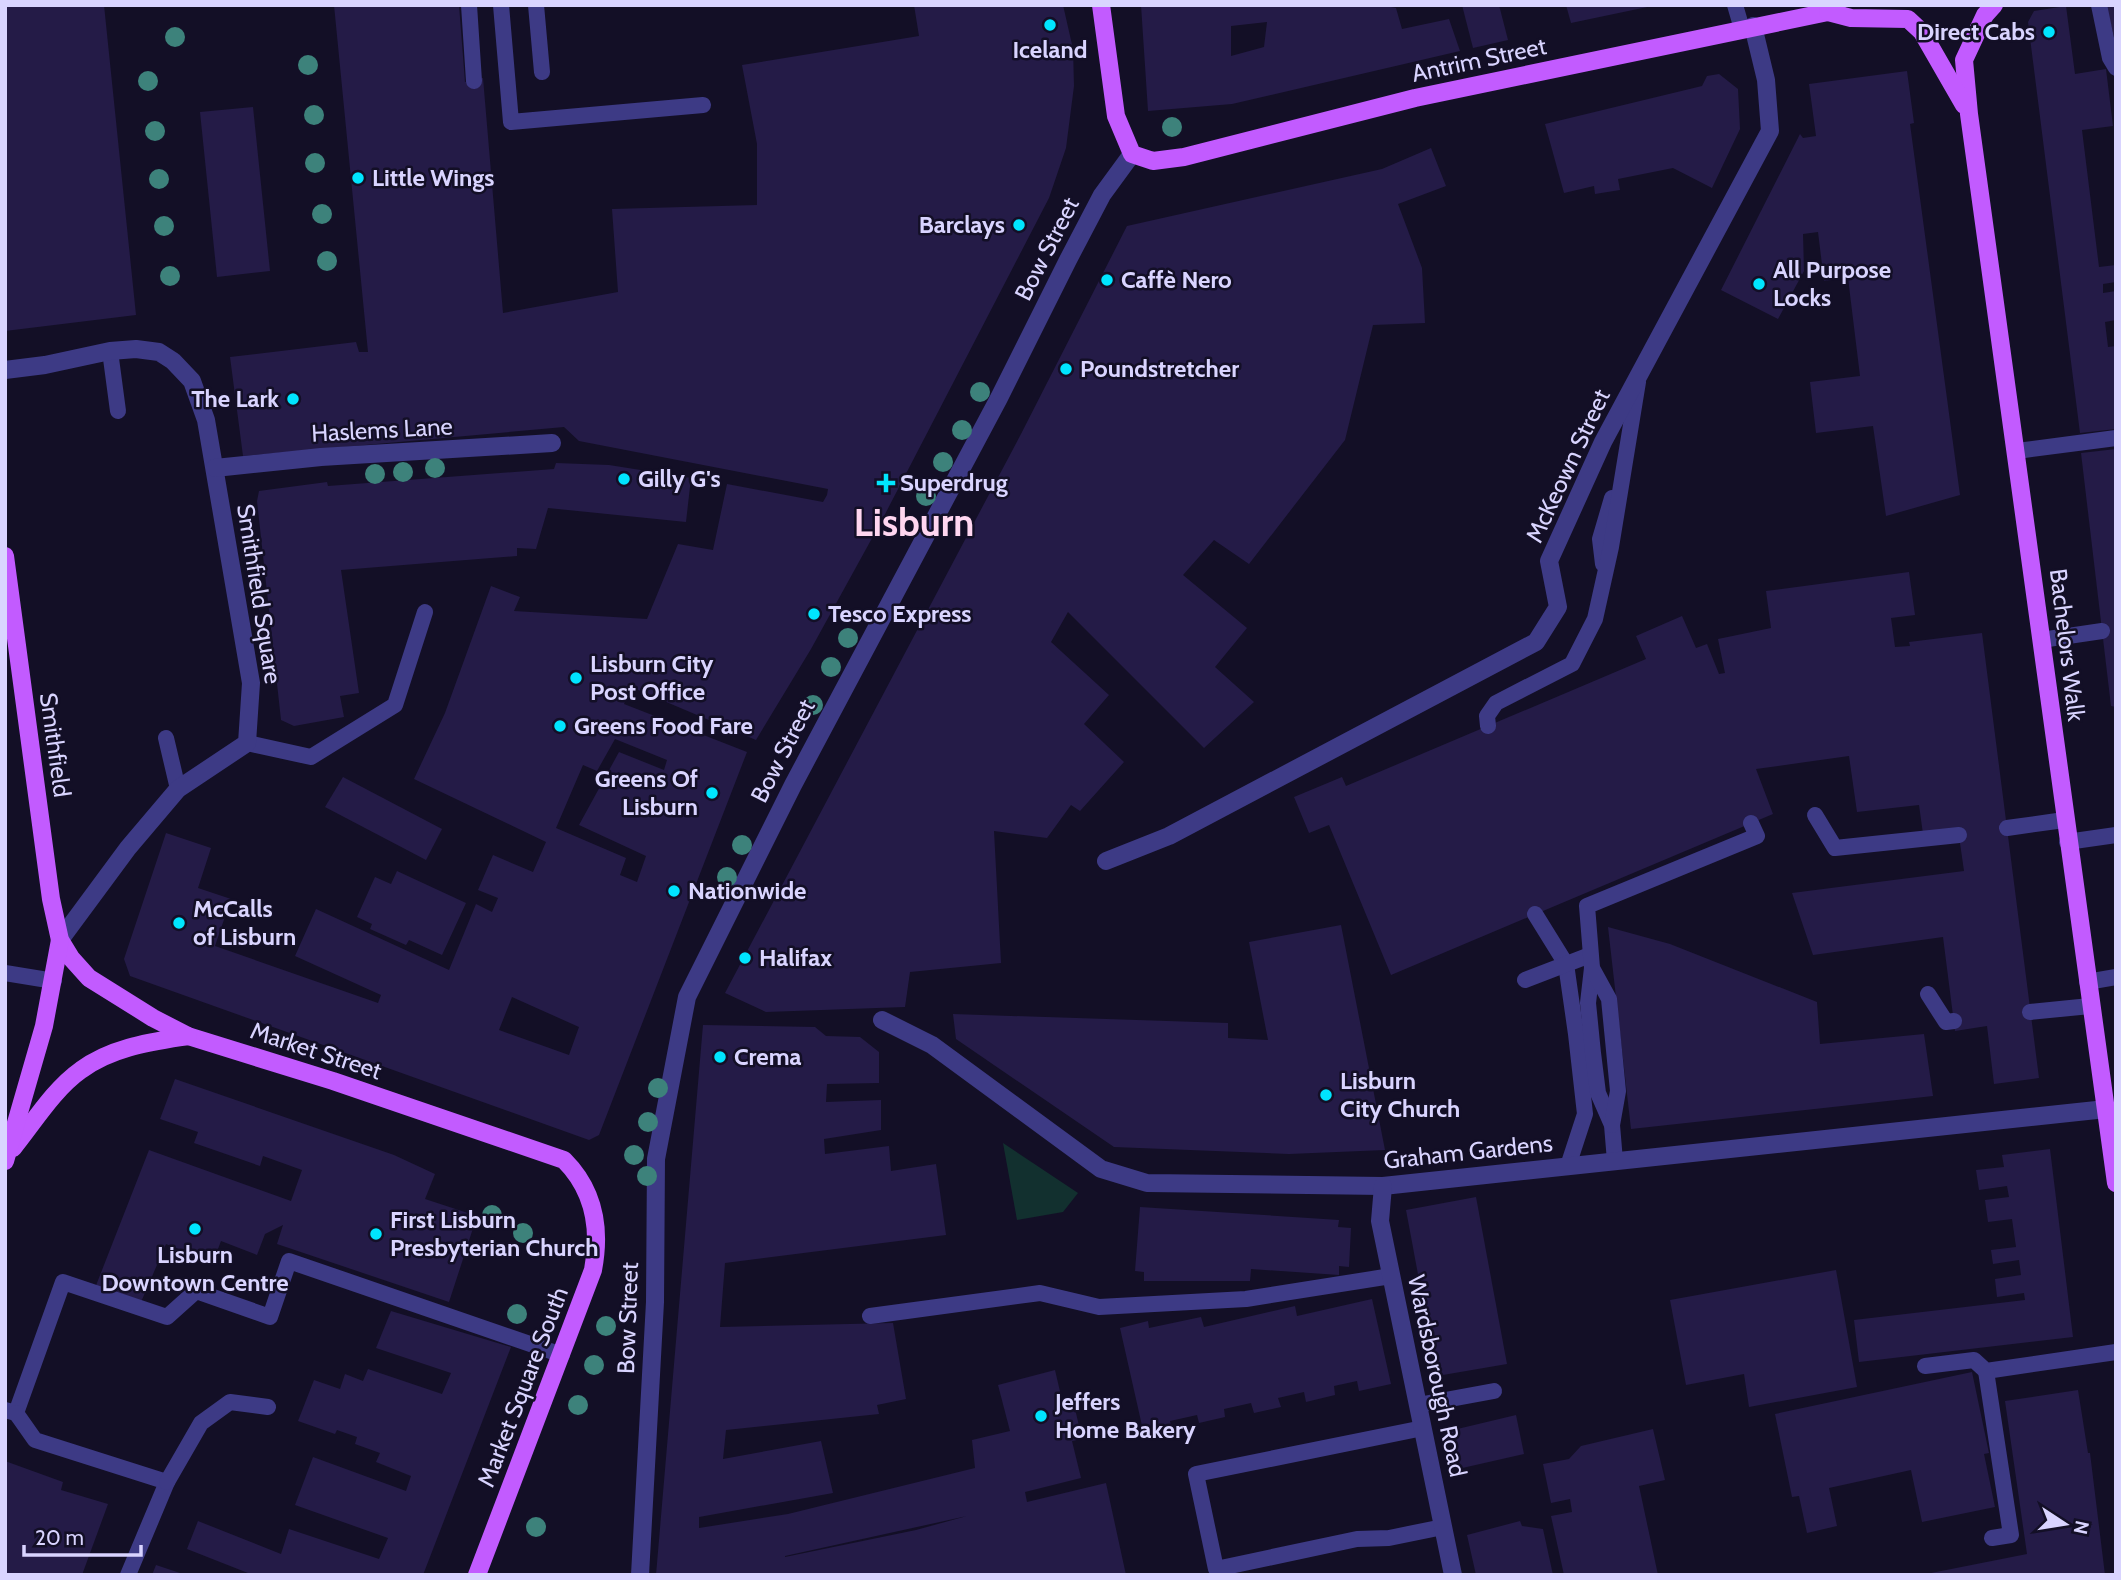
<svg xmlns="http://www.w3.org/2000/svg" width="2121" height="1580" font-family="Cabin,sans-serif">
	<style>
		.green { fill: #12302f }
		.building { fill: #241b47; fill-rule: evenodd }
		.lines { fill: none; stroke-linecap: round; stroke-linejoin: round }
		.lane { stroke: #3d3a85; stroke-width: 16 }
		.street { stroke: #3d3a85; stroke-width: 18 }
		.primary { stroke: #c25bff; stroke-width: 18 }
		.tree { fill: #3d827b }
		.poi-dot { fill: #00e5ff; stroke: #130f26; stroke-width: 2.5 }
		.labels { text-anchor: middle; stroke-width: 5; stroke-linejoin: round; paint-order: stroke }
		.poi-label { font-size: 24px; font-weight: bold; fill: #d9d4ff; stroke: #130f26; text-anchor: start }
		.street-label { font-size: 24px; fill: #d9d4ff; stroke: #130f26 }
		.town-label { font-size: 38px; font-weight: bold; fill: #ffd6f0; stroke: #130f26 }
	</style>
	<rect width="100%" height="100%" fill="#130f26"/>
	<!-- green -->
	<polygon class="green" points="1003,1143 1078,1193 1063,1212 1017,1220"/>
	<!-- building -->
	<g class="building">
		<polygon points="5,5 104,5 136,315 5,331"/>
		<path d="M 334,5 L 459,5 L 465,82 L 483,78 L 503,313 L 618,292 L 612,209 L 757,205 L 757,144 L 742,65 L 919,36 L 914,5 L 1063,5 L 1073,49 L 1074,86 L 1066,148 L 1049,198 L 882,520 L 811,649 L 756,740 L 631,687 L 624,704 L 747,752 L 599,1135 L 589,1140 L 130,976 L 124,959 L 166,833 L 211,848 L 198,888 L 231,899 L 215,946 L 378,1003 L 381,995 L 295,956 L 316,909 L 449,970 L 476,904 L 492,912 L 498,898 L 478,890 L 493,855 L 533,872 L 546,842 L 414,779 L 445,713 L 491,586 L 520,597 L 514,611 L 647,619 L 678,544 L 713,550 L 727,484 L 823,502 L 827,495 L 828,489 L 579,441 L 564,427 L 243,456 L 230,357 L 356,342 L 359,352 L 368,352 ZM 615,739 L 667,760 L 664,770 L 619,752 L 579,825 L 646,856 L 637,882 L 620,875 L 626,858 L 556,828 L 583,765 L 597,771 ZM 512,997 L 579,1027 L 569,1055 L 499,1030 Z"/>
		<path d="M 1141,5 L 1381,5 L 1396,8 L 1402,29 L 1449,19 L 1460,51 L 1232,104 L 1148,111 ZM 1267,22 L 1264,47 L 1231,56 L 1231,26 Z"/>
		<polygon points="1462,5 1499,5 1508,40 1473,48"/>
		<polygon points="1566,5 1651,5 1652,6 1571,23"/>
		<polygon points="2106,5 2116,5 2116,41 2115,41"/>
		<polygon points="2066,6 2075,74 2106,69 2113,126 2082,130 2099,267 2116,265 2116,282 2103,284 2103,293 2116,291 2116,320 2105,322 2108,347 2116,346 2116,429 2080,433 2028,22 2034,11"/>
		<polygon points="1907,71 1914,123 1910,124 1960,495 1886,516 1873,426 1816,433 1810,382 1860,376 1848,278 1824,281 1818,232 1803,234 1804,271 1778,319 1721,290 1800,134 1803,138 1816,136 1809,84"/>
		<polygon points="1719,74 1738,89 1740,129 1712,188 1673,168 1618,179 1620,190 1595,194 1594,186 1564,193 1545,124 1702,86 1707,76"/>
		<polygon points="253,107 270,271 217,277 200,112"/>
		<polygon points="1431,148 1446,186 1398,204 1422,268 1425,323 1373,325 1345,440 1249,564 1214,540 1183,575 1247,628 1215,667 1254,702 1204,748 1068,612 1051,642 1109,695 1084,724 1124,762 1080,811 1071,805 1047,838 994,831 1001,963 910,972 905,1007 766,1012 725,993 1021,434 1127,226 1382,169"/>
		<polygon points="2116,449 2116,707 2111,706 2081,453"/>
		<polygon points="556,463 609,465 691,478 686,522 548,508 536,549 517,548 517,556 341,570 359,693 340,696 344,717 294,726 281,720 257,501 259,491 327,482 328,486 554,469"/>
		<polygon points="1909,572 1915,615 1891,618 1895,647 1910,646 1909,642 1982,633 2039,1078 1994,1084 1987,1026 1955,1031 1943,937 1813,955 1792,893 1964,871 1958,829 1923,834 1919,805 1857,812 1849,756 1756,769 1773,814 1391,975 1329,825 1309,833 1294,797 1342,777 1346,786 1646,659 1636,636 1682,616 1696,648 1707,644 1719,674 1725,673 1718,639 1771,628 1766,591"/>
		<polygon points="343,777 442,829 426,860 325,807"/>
		<polygon points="397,871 466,903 442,955 409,940 406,945 370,929 372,924 357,917 375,877 391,884"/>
		<polygon points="1341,925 1385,1150 1289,1154 1114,1147 956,1039 953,1014 1228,1023 1228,1038 1268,1040 1249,942"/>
		<polygon points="1608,927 1670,944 1817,1002 1820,1044 1924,1034 1933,1096 1631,1129"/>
		<path d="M 703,1025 L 815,1027 L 826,1036 L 860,1037 L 879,1052 L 879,1083 L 827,1084 L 826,1102 L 881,1100 L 881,1130 L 824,1139 L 825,1154 L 889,1146 L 891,1171 L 936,1164 L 946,1235 L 725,1263 L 720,1327 L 893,1323 L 906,1399 L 877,1405 L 879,1414 L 726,1430 L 723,1459 L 821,1441 L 833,1493 L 699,1517 L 699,1528 L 788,1514 L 975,1468 L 972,1440 L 1010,1431 L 998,1385 L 1055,1370 L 1062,1400 L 1073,1400 L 1082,1439 L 1072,1441 L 1081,1478 L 1025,1492 L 1027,1502 L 1106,1483 L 1126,1575 L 656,1575 ZM 967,1516 L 916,1530 L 785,1557 L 785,1556 Z"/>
		<polygon points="175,1079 394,1155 435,1174 425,1199 477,1216 449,1302 277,1244 283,1225 265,1234 257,1255 221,1241 213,1262 166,1244 141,1302 95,1288 149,1150 291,1201 302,1170 263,1156 260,1166 194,1143 198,1132 160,1119"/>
		<polygon points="2050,1149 2073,1337 1859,1362 1854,1320 2025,1300 2024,1293 1997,1297 1995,1279 2021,1275 2019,1260 1993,1264 1991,1250 2016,1247 2012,1219 1988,1222 1985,1200 2009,1197 2007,1186 1979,1190 1976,1170 2004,1167 2002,1155"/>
		<polygon points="1476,1197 1507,1364 1437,1376 1406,1210"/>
		<polygon points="1140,1207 1339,1220 1338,1227 1351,1228 1349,1267 1339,1266 1339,1275 1251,1269 1250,1281 1144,1281 1144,1272 1135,1271"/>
		<polygon points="1836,1270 1857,1387 1749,1407 1744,1374 1686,1385 1670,1300"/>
		<polygon points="1372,1299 1391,1384 1359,1391 1357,1381 1334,1386 1335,1395 1306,1402 1304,1392 1278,1398 1281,1407 1254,1413 1251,1403 1224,1409 1225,1417 1199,1423 1197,1415 1170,1421 1173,1432 1145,1439 1120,1328 1148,1321 1149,1328 1201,1317 1204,1327 1295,1306 1297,1316"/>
		<polygon points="391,1311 511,1347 423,1575 253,1575 187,1549 198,1521 281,1554 289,1529 379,1559 388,1538 295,1505 313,1457 406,1491 411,1476 376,1462 380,1453 355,1444 357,1437 337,1430 335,1434 298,1421 314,1380 340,1389 345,1374 363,1381 368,1369 442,1394 451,1373 376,1348"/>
		<polygon points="1972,1372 1989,1453 1984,1454 1995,1507 1922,1522 1911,1470 1829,1488 1837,1526 1807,1533 1799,1496 1792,1497 1775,1414"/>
		<polygon points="2078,1390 2088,1453 2090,1453 2105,1575 1921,1575 2027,1554 2005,1401"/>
		<polygon points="1516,1415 1524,1454 1458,1469 1449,1431"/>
		<polygon points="1653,1429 1665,1480 1639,1486 1658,1575 1564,1575 1551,1516 1572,1512 1570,1499 1551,1503 1543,1464 1569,1459 1581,1446"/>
		<polygon points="5,1461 63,1482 61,1490 108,1504 82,1575 5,1575"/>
		<polygon points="1520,1521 1522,1526 1543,1529 1553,1575 1476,1575 1467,1535"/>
		<polygon points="156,1565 183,1574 183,1575 152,1575"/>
	</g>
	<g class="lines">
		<!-- lane -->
		<g class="lane">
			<polyline points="469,5 474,81"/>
			<polyline points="501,5 511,122 703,105"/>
			<polyline points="536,5 542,72"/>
			<polyline points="1735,5 1742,29"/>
			<polyline points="2099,5 2110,58 2116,68"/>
			<polyline points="110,351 118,411"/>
			<polyline points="2017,451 2116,438"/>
			<polyline points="1603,564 1600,539 1612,498"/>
			<polyline points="2041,640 2102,631"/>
			<polyline points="1488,726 1487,716 1496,703 1572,664 1595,619 1611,547 1638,382"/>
			<polyline points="166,738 178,789"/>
			<polyline points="247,743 311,757 395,705 425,612"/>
			<polyline points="1815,815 1835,848 1959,835"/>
			<polyline points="2007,828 2064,820"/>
			<polyline points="2067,842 2116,835"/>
			<polyline points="1535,914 1566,964 1576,1034 1585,1114 1568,1166"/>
			<polyline points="1592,968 1588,1003 1593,1053 1598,1093 1612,1125 1615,1161"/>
			<polyline points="5,973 54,981"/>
			<polyline points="1525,980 1590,955"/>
			<polyline points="2087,982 2116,977"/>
			<polyline points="1928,994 1946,1022 1954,1021"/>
			<polyline points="2030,1012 2090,1006"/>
			<polyline points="1612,1125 1618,1091 1609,999 1592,968 1587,906 1757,836 1751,823"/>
			<polyline points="870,1316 1040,1293 1099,1307 1246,1299 1391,1276"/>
			<polyline points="1925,1366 1974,1360 1986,1371 2116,1352"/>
			<polyline points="1986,1371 2011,1535 1992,1538"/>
			<polyline points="1418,1405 1494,1391"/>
			<polyline points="5,1410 16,1413 63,1282 167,1317 196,1291 270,1317 289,1261 562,1355"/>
			<polyline points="16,1413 35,1440 167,1482 128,1575"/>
			<polyline points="1423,1428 1196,1474 1216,1569 1357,1539 1389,1538 1443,1527"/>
			<polyline points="167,1482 201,1423 230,1402 268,1407"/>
		</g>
		<!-- street -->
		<g class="street">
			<polyline points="5,370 45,365 110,351 136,349 159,352 173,361 192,381 206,420 251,683 247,743 178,789 128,848 60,940"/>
			<polyline points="215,468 321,457 552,443"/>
			<polyline points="1106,861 1169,836 1536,642 1558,607 1549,561 1603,442 1770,131 1766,80 1753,26"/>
			<polyline points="882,1020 932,1045 1101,1169 1147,1183 1383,1186 2106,1109"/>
			<polyline points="1383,1186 1380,1221 1453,1575"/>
			<polyline points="640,1575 655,1302 656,1159 687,997 793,785 999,398 1068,260 1102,195 1132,154"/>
		</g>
		<!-- primary -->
		<g class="primary">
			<polyline points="1101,5 1116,116 1132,154 1153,161 1184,157 1415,98 1828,12 1837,5"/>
			<polyline points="1994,5 1985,15 1964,60 1969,114 2116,1183"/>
			<polyline points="1828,12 1851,18 1908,19 1922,32 1964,105"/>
			<path d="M 5,556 L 51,899 L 60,940 L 71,958 L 89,978 L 153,1018 L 188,1036 L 333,1081 L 564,1160 C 594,1190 601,1228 593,1270 L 477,1575"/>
			<path d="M 13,1148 C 34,1122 54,1089 81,1070 C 112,1047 151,1042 188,1036"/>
			<polyline points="5,1161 44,1026 60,940"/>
		</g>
	</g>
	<!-- trees -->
	<g class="tree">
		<circle cx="175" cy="37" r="10"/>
		<circle cx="308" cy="65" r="10"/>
		<circle cx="148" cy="81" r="10"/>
		<circle cx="314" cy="115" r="10"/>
		<circle cx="1172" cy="127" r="10"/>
		<circle cx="155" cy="131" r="10"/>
		<circle cx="315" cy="163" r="10"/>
		<circle cx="159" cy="179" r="10"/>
		<circle cx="322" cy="214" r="10"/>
		<circle cx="164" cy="226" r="10"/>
		<circle cx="327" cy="261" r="10"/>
		<circle cx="170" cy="276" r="10"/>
		<circle cx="980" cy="392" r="10"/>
		<circle cx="962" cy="430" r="10"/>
		<circle cx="943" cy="462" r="10"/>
		<circle cx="435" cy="468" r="10"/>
		<circle cx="403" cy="472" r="10"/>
		<circle cx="375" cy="474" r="10"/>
		<circle cx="926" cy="496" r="10"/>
		<circle cx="848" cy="638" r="10"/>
		<circle cx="831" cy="667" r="10"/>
		<circle cx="813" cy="705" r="10"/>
		<circle cx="742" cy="845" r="10"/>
		<circle cx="727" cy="877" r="10"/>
		<circle cx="658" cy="1088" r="10"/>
		<circle cx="648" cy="1122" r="10"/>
		<circle cx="634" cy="1155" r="10"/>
		<circle cx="647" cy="1176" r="10"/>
		<circle cx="492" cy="1215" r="10"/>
		<circle cx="523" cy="1233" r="10"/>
		<circle cx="517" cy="1314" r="10"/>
		<circle cx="606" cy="1326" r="10"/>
		<circle cx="594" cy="1365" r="10"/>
		<circle cx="578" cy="1405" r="10"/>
		<circle cx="536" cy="1527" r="10"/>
	</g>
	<!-- markers -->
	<g class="poi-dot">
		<circle cx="1050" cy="25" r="7"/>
		<circle cx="2049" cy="32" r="7"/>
		<circle cx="358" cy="178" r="7"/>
		<circle cx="1019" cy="225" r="7"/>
		<circle cx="1107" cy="280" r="7"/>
		<circle cx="1759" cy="284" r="7"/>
		<circle cx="1066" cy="369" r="7"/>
		<circle cx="293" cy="399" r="7"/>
		<circle cx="624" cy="479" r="7"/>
		<path d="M882.5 472.5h7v7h7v7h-7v7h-7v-7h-7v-7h7z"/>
		<circle cx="814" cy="614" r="7"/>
		<circle cx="576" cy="678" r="7"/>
		<circle cx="560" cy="726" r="7"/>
		<circle cx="712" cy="793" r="7"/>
		<circle cx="674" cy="891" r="7"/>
		<circle cx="179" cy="923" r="7"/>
		<circle cx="745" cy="958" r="7"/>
		<circle cx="720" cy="1057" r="7"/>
		<circle cx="1326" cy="1095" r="7"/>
		<circle cx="195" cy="1229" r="7"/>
		<circle cx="376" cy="1234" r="7"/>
		<circle cx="1041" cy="1416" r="7"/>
	</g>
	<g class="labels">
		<!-- poi labels -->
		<g class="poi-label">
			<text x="2035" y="40" text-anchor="end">Direct Cabs</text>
			<text x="1050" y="58" text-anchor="middle">Iceland</text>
			<text x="372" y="186">Little Wings</text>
			<text x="1005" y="233" text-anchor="end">Barclays</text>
			<text x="1773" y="278">All Purpose<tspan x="1773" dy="28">Locks</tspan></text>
			<text x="1121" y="288">Caffè Nero</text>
			<text x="1080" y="377">Poundstretcher</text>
			<text x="279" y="407" text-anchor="end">The Lark</text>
			<text x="638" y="487">Gilly G's</text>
			<text x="900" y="491">Superdrug</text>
			<text x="828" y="622">Tesco Express</text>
			<text x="590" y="672">Lisburn City<tspan x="590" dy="28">Post Office</tspan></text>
			<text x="574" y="734">Greens Food Fare</text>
			<text x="698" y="787" text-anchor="end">Greens Of<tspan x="698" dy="28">Lisburn</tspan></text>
			<text x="688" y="899">Nationwide</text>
			<text x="193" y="917">McCalls<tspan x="193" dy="28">of Lisburn</tspan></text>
			<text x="759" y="966">Halifax</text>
			<text x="734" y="1065">Crema</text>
			<text x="1340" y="1089">Lisburn<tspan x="1340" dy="28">City Church</tspan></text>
			<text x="390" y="1228">First Lisburn<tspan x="390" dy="28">Presbyterian Church</tspan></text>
			<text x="195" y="1263" text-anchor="middle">Lisburn<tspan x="195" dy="28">Downtown Centre</tspan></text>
			<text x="1055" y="1410">Jeffers<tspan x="1055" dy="28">Home Bakery</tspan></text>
		</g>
		<!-- street labels -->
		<g class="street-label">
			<text transform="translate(1479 60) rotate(-12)" y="8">Antrim Street</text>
			<text transform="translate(1047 249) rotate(-63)" y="8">Bow Street</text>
			<text transform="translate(382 430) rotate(-3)" y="8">Haslems Lane</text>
			<text transform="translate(1568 466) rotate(-65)" y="8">McKeown Street</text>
			<text transform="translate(259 594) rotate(81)" y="8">Smithfield Square</text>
			<text transform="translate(2067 645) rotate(83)" y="8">Bachelors Walk</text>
			<text transform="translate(55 745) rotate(82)" y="8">Smithfield</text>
			<text transform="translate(783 751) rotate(-63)" y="8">Bow Street</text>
			<text transform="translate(316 1051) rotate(18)" y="8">Market Street</text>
			<text transform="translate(1468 1152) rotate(-6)" y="8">Graham Gardens</text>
			<text transform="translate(628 1318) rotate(-88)" y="8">Bow Street</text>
			<text transform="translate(1437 1376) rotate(78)" y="8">Wardsborough Road</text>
			<text transform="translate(523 1387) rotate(-69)" y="8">Market Square South</text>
		</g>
		<!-- town labels -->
		<g class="town-label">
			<text x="914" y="536">Lisburn</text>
		</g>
	</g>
	<!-- border -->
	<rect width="2121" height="1580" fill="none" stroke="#d9d4ff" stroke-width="14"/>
	<!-- north arrow -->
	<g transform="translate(2065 1524) rotate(102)" stroke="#130f26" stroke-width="5" paint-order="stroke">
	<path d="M0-5L12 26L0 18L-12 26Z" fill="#d9d4ff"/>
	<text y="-10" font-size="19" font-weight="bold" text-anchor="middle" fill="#d9d4ff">N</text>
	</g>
	<!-- scale -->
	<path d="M24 1545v10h117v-10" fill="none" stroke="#d9d4ff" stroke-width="3.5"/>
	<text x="35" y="1545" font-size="21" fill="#d9d4ff" stroke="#130f26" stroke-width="5" paint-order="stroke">20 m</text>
</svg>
